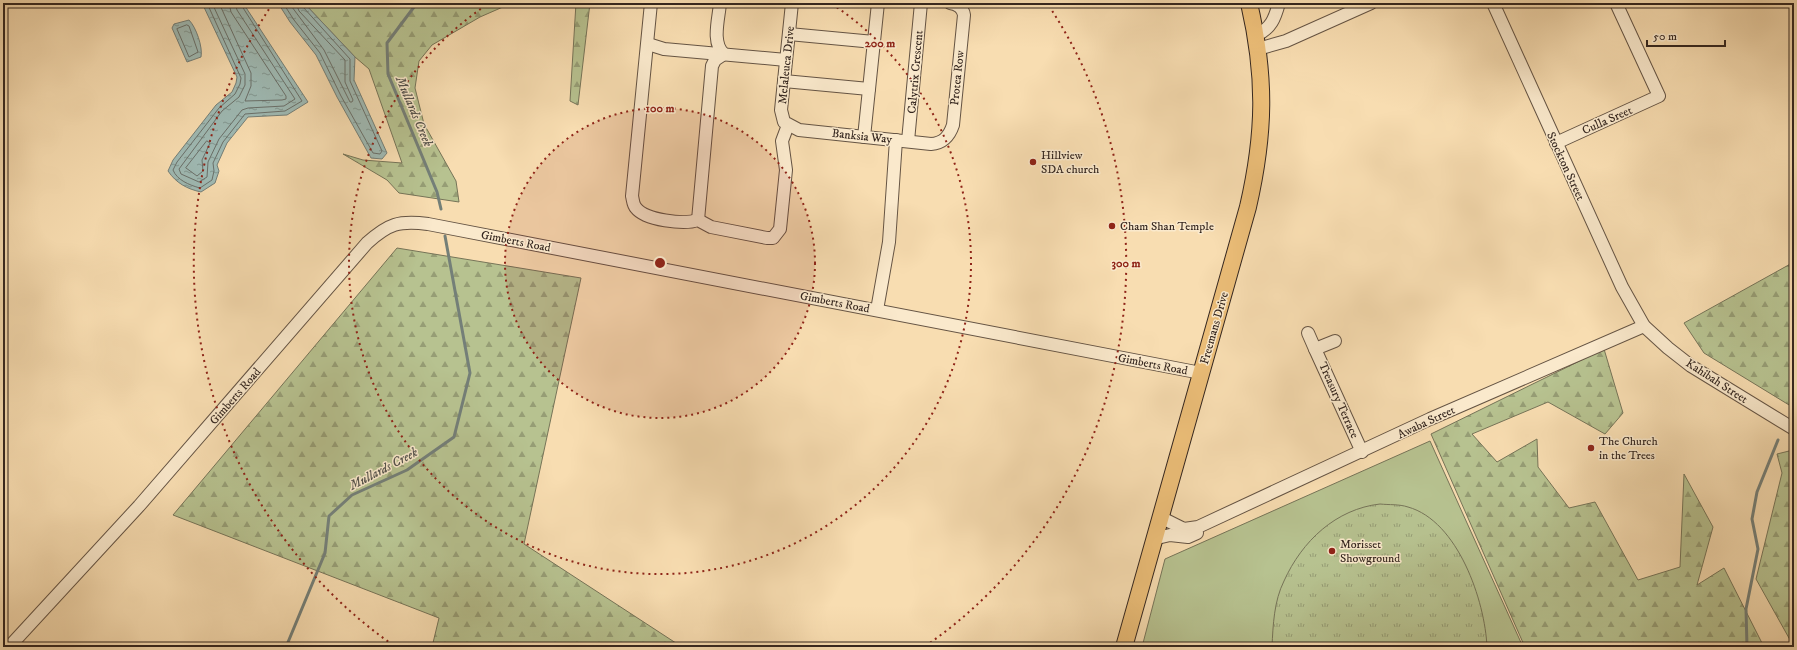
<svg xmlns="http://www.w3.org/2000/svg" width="1797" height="650" font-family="'IM FELL DW Pica',serif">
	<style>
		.grass { fill: #b7c290; stroke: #767458 }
		.forest { fill: url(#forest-firs); stroke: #767458 }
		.park { fill: url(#park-tufts); stroke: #767458 }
		.water { fill: url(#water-ripples); stroke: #747f78 }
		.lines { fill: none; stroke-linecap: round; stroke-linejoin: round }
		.shore { stroke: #6a706a; stroke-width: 1 }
		.stream { stroke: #747f78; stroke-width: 3 }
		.minor-casing { stroke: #655444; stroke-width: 14 }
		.major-casing { stroke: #34261f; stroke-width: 18 }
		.minor { stroke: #fae9cc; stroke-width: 12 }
		.major { stroke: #ecbe78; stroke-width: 16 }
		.ring { fill: none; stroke: #8f2418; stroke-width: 2; stroke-dasharray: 2 4 }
		.poi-dot { fill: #8f2418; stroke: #fae9cc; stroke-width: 1.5 }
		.labels { text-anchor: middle; stroke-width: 3; stroke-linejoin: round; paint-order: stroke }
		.street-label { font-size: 12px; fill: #34261f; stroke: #fae9cc }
		.poi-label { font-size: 12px; fill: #34261f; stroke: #fae9cc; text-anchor: start }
		.water-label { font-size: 13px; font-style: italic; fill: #54524c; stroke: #fae9cc }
		.centre { fill: #8f2418; stroke: #fae9cc; stroke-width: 2 }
		.ring-label { font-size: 12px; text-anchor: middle; font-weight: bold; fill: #8f2418; stroke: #fae9cc; stroke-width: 3; stroke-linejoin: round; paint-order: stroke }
	</style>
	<defs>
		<pattern id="forest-firs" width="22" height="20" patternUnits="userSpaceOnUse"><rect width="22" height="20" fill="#b7c290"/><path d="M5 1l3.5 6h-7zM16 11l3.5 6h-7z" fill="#969d75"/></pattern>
		<pattern id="park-tufts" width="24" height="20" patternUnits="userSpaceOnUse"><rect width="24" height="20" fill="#b7c290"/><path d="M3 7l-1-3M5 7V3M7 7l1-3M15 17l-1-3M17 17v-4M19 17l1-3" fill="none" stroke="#969d75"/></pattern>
		<pattern id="water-ripples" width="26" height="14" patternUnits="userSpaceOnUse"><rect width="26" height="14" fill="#9fbab4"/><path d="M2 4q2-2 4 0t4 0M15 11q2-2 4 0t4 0" fill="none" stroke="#829792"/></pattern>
	</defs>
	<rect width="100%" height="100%" fill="#f8ddb1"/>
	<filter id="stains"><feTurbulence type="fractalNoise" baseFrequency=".005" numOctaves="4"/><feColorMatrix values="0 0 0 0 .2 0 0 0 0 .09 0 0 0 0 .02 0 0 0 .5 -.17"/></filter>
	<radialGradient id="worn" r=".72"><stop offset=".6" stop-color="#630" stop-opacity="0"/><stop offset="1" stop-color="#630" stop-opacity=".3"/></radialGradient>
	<!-- grass -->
	<polygon class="grass" points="1430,441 1523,647 1142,647 1165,559"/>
	<!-- forest -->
	<g class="forest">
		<polygon points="304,3 512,3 480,17 432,45 419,61 415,88 424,124 456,181 459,202 399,193 387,180 343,154 363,160 402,163 369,69 355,57"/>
		<polygon points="576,3 590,3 578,105 570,101"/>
		<polygon points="397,248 581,278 524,544 682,647 432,647 439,618 173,515"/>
		<polygon points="1794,262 1794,408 1704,353 1684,323"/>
		<polygon points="1604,349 1623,413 1605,434 1548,402 1472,434 1497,462 1537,439 1538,467 1569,508 1595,502 1638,580 1680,567 1684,474 1713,527 1697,585 1724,568 1764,647 1522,647 1524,645 1431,434"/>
		<polygon points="1789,451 1794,454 1794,647 1756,579 1782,473 1777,454"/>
	</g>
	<!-- park -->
	<path class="park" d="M 1380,504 C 1389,505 1399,504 1408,507 C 1458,521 1485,601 1487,647 L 1272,647 C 1273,625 1274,601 1284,581 C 1302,541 1336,509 1380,504 Z"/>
	<!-- water -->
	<g class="water">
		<path d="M 202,3 L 243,3 L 308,102 L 287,115 L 248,117 L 227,143 L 217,165 L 219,171 L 215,183 L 201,192 C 187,189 176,183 168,171 L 173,160 L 216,105 L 232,92 L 236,83 L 237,77 Z"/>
		<polygon points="278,3 304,3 355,57 354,80 387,153 382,159 371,158 337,97 316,55 290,22"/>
		<path d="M 189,20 C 196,27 203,47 201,57 L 187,62 L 172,28 L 174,24 Z"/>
	</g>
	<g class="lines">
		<!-- shore -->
		<g class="shore">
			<path d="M 207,3 L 241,78 L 240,84 L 235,94 L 219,108 L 177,162 L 173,170 C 177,180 189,185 200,188 L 212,180 L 214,171 L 213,163 L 223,142 L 245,114 L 285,111 L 302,101 L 240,3"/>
			<polyline points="212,3 245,74 245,85 239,97 222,111 179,169 181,174 199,182 207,177 208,162 219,139 242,110 248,108 284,106 295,99 237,10 235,3"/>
			<polyline points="219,3 251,73 251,86 245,101 282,100 286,99 286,96 231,12 229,3"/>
			<polyline points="283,3 294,20 320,53 341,96 373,153 380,154 382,151 350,81 350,59 303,7 301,3"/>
			<polyline points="289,3 324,50 350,102 352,102 353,100 345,82 345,60 299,11 296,3"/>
			<polygon points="187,25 189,26 198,52 189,57 177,29"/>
			<polygon points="207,141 210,143 202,160 203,171 197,176 186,168"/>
		</g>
		<!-- stream -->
		<g class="stream">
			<polyline points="417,3 387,43 388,74 437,192 441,209"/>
			<polyline points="286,647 325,553 329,516 352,495 407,470 454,437 470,373 445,236"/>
			<polyline points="1747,647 1746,609 1758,549 1752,519 1757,492 1778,440"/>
		</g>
		<!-- minor casing -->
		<g class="minor-casing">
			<g id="minor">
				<path d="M 651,3 L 632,196 C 633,200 633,205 636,208 C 645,220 684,225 698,220 L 711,227 L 767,238 L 773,238 L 780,229 L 786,170 L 782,141 L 788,125"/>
				<path d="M 720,3 C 719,18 711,43 724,54"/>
				<path d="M 792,3 L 781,110 L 784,122 L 799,130 L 931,144 C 943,143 949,137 953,125 L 964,15 C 963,8 957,4 950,3"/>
				<polyline points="1493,3 1622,287 1644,326 1668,348 1691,366 1794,429"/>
				<polyline points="789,34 874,42"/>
				<path d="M 1256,35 C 1271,29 1275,18 1279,3"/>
				<polyline points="648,44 664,49 786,60"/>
				<polyline points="1258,49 1286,41 1371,3"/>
				<polyline points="784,81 869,89"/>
				<polyline points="864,137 878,3"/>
				<polyline points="908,141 921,3"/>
				<polyline points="1556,143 1659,96 1616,3"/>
				<polyline points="698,220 712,66 715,60 724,54"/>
				<polyline points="877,310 889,242 896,140"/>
				<polyline points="1308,333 1315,349"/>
				<polyline points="1335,341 1315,349 1362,452"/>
				<polyline points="1160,517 1184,529 1198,527 1430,419 1644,326"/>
				<polyline points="1153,539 1170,535 1188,537 1197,533"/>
				<path d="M 9,647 L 139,506 L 367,243 C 388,224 399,220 428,224 L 1201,373"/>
			</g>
		</g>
		<!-- major casing -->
		<g class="major-casing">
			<path id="major" d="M 1124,647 L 1248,207 C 1265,133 1266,77 1249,3"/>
		</g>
		<!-- minor -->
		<use href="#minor" class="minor"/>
		<!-- major -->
		<use href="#major" class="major"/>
	</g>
	<!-- distance rings -->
	<circle cx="660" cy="263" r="155" fill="#8f2418" fill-opacity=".12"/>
	<g class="ring">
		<circle cx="660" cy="263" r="155"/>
		<path d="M832 4A311 311 0 1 1 488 4"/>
		<path d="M393 645A466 466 0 0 1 271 6M1049 6A466 466 0 0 1 927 645"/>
	</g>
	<!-- markers -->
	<g class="poi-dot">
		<circle cx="1033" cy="162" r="4"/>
		<circle cx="1112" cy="226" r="4"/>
		<circle cx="1591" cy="448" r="4"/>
		<circle cx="1332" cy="551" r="4"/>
	</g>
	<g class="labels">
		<!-- street labels -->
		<g class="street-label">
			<text transform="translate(786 65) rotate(-84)" y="4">Melaleuca Drive</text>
			<text transform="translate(915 72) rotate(-85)" y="4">Calytrix Crescent</text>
			<text transform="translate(957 78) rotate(-84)" y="4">Protea Row</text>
			<text transform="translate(1607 120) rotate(-24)" y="4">Culla Sreet</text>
			<text transform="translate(862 136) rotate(6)" y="4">Banksia Way</text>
			<text transform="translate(1566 166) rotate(65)" y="4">Stockton Street</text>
			<text transform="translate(516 241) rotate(11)" y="4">Gimberts Road</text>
			<text transform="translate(835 302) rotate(11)" y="4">Gimberts Road</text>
			<text transform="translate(1214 328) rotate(-74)" y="4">Freemans Drive</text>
			<text transform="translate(1153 364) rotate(11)" y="4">Gimberts Road</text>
			<text transform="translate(1717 381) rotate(33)" y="4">Kahibah Street</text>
			<text transform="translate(235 396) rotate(-49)" y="4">Gimberts Road</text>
			<text transform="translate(1339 400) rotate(66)" y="4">Treasury Terrace</text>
			<text transform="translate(1426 422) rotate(-25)" y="4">Awaba Street</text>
		</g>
		<!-- poi labels -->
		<g class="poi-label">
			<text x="1041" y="159">Hillview<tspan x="1041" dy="14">SDA church</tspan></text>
			<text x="1120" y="230">Cham Shan Temple</text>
			<text x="1599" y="445">The Church<tspan x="1599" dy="14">in the Trees</tspan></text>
			<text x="1340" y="548">Morisset<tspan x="1340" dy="14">Showground</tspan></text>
		</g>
		<!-- water labels -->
		<g class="water-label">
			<text transform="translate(415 111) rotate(67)" y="5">Mullards Creek</text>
			<text transform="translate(383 468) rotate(-28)" y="5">Mullards Creek</text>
		</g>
	</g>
	<circle cx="660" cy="263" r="6" class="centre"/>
	<g class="ring-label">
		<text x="880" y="47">200 m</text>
		<text x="660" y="112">100 m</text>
		<text x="1126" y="267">300 m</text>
	</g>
	<!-- margin -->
	<rect width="1797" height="650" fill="none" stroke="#f8ddb1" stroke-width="16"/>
	<rect x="4" y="4" width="1789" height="642" fill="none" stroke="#34261f" stroke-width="2"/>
	<rect x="8" y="8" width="1781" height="634" fill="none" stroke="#34261f"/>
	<!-- scale -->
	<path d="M1647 40v6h78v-6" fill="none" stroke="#34261f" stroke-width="2"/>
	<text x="1653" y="40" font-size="12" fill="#34261f" stroke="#fae9cc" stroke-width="3" paint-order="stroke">50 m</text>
	<rect width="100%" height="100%" filter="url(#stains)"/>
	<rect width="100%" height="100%" fill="url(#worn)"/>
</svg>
